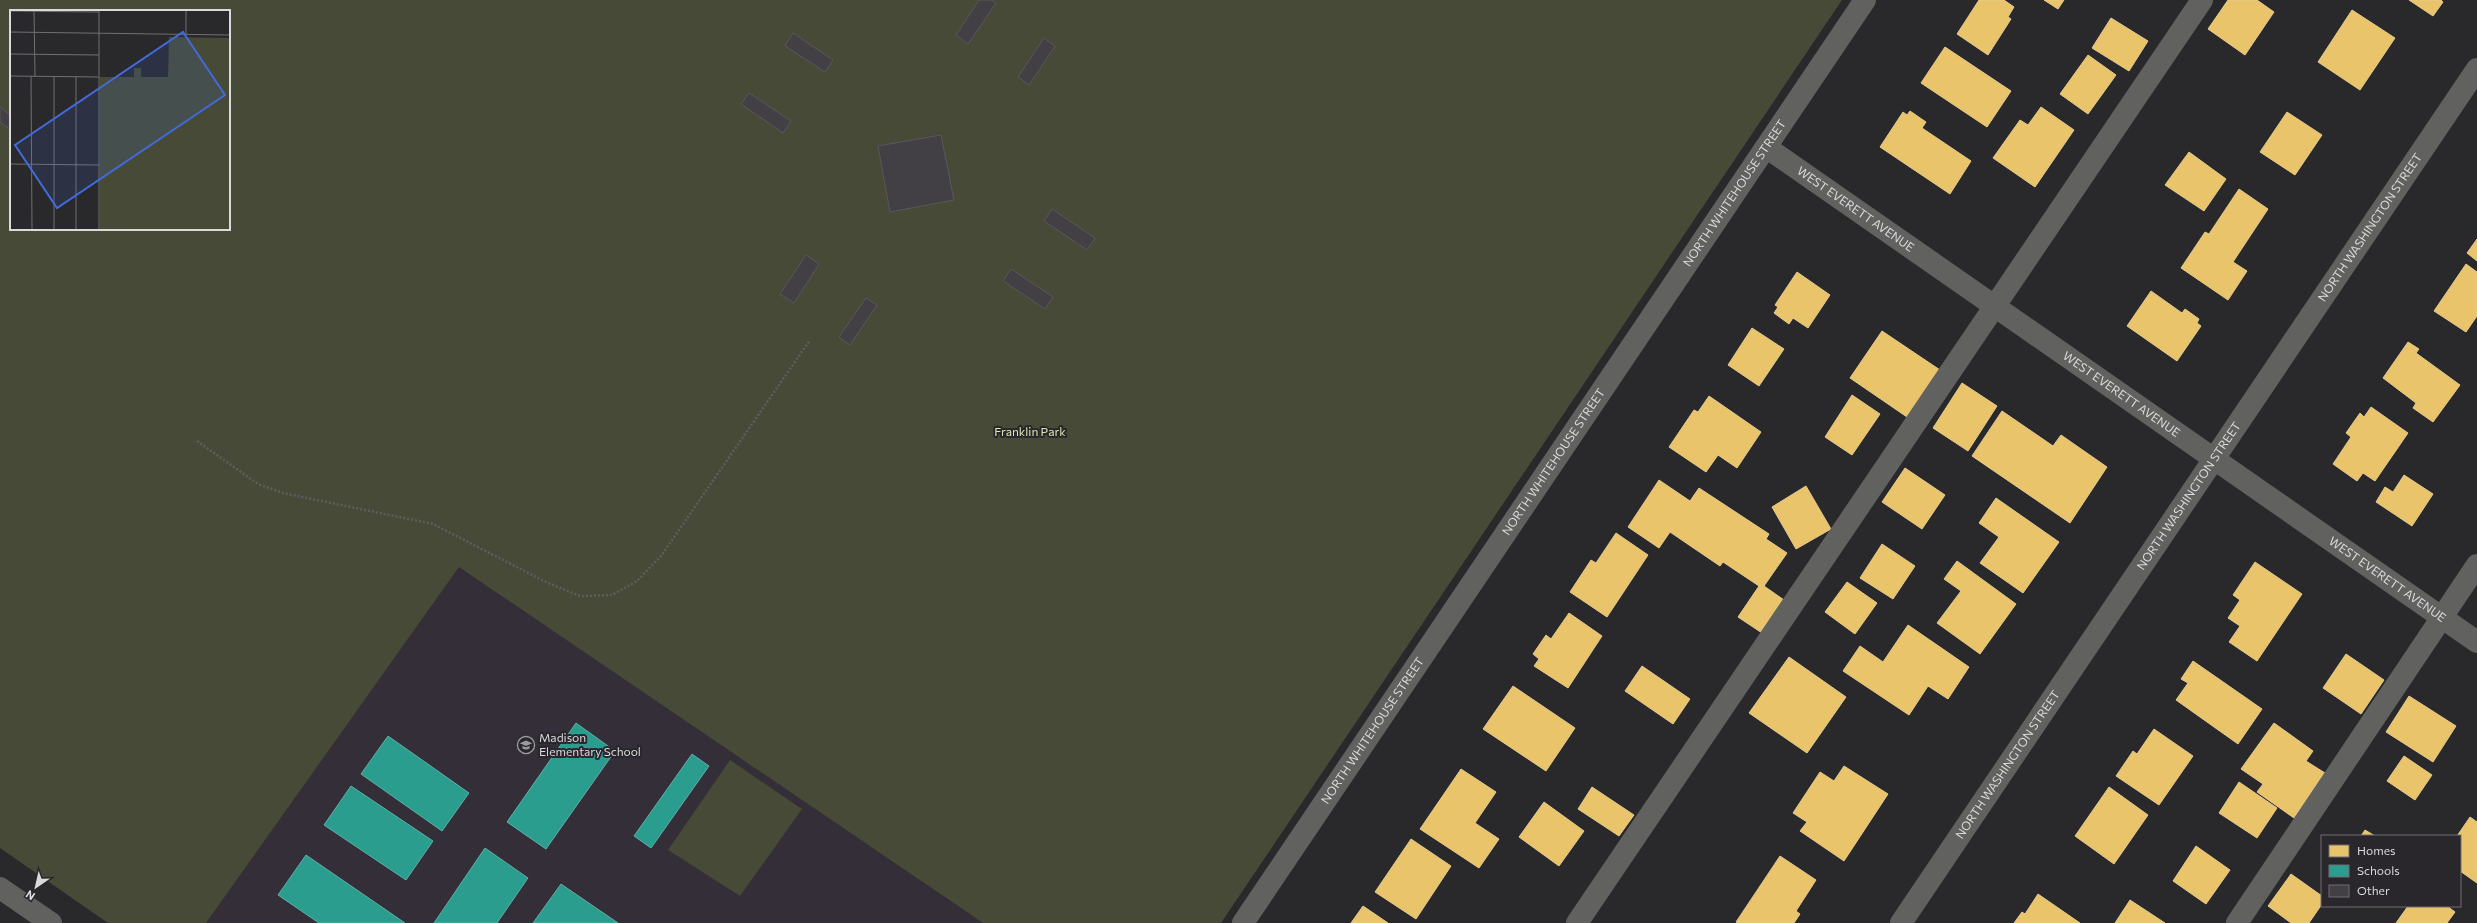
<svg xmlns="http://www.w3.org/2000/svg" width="2477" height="923" font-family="Commissioner,sans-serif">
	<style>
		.built { fill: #332e37 }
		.green { fill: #464a36; fill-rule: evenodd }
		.homes { fill: #e9c46a; stroke: #e4ca8c }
		.schools { fill: #2a9d8f; stroke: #5fafa6 }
		.building { fill: #423f45; stroke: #59585b }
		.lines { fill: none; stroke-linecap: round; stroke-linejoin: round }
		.path { stroke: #5f5e5e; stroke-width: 2.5; stroke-dasharray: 2 2; stroke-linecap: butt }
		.lane { stroke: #61615f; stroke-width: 22 }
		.street { stroke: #61615f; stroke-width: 22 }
		.labels { text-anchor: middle; stroke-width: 4; stroke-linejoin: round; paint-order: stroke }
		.street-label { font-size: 12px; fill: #dad9dc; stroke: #29272c }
		.park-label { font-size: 12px; fill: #dde7b2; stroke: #29272c }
		.poi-label { font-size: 12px; fill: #dad9dc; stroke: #29272c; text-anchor: start }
		.inset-road { fill: none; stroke: #706f72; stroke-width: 1 }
		.view { fill: #436ad9; fill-opacity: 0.15; stroke: #436ad9; stroke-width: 2 }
		.inset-edge { fill: none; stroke: #dad9dc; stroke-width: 2 }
	</style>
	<rect width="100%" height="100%" fill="#29282b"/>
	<!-- built -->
	<polygon class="built" points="459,566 983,923 206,923"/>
	<!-- green -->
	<g class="green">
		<path d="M 0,0 L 1842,0 L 1221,923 L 983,923 L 459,567 L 206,923 L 108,923 L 0,848 ZM 11,11 L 229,11 L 229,229 L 11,229 Z"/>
		<polygon points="730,760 802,809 740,896 668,850"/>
	</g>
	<!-- homes -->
	<g class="homes">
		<polygon points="1979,0 2004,0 2014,7 2008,17 2011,19 1988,55 1957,34"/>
		<polygon points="2044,0 2064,0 2058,9"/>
		<polygon points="2228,0 2257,0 2274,12 2245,55 2208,29"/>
		<polygon points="2409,0 2441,0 2443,2 2433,16"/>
		<polygon points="2352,10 2395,38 2360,90 2318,62"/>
		<polygon points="2111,18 2148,41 2129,71 2092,48"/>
		<polygon points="1945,47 2011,91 1987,127 1921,83"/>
		<polygon points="2088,55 2116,75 2088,114 2060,94"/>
		<polygon points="2041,107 2074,130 2035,187 1993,158 2020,120 2028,125"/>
		<polygon points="1910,111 1926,122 1922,128 1971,161 1950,194 1880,147 1903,112 1907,115"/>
		<polygon points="2287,112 2322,135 2295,175 2260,152"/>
		<polygon points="2189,152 2226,179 2204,211 2165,185"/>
		<polygon points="2239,189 2268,209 2233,262 2247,271 2228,300 2181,268 2205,232 2209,234"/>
		<polygon points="2477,239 2477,261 2467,253"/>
		<polygon points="2466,264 2477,272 2477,316 2466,332 2434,311"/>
		<polygon points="1797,272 1830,295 1808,328 1793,318 1789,324 1774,313 1778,307 1775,305"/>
		<polygon points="2151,291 2182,313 2185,309 2199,319 2197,323 2201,326 2177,361 2127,326"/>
		<polygon points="1752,328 1784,349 1759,386 1728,365"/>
		<polygon points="1882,331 1940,370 1907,417 1850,378"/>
		<polygon points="2408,342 2419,349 2416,353 2460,385 2433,422 2413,408 2416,403 2383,378"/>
		<polygon points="1962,383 1997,406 1968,451 1933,428"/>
		<polygon points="1852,395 1880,414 1852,455 1825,437"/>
		<polygon points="1709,396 1761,432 1737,468 1718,455 1706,472 1669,447 1694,410 1698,412"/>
		<polygon points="2371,407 2408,433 2375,481 2363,473 2357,481 2333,464 2351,437 2346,433 2360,413 2364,417"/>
		<polygon points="2002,411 2053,446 2061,435 2107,467 2070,523 1972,456"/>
		<polygon points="1905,468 1945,495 1922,529 1882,502"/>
		<polygon points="2404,475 2433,494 2412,526 2376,502 2385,487 2393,492"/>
		<polygon points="1659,480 1690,501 1699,488 1769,534 1766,539 1787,553 1764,586 1784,600 1762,633 1738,617 1759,586 1723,562 1720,566 1670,532 1659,548 1628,527"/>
		<polygon points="1806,486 1831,529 1796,549 1772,507"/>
		<polygon points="1996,498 2059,542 2023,593 1980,563 1999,537 1979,523"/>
		<polygon points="1616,533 1648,555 1607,617 1570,592 1591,560 1596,563"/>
		<polygon points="1882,544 1915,566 1893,599 1860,578"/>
		<polygon points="1957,561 2016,604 1980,654 1937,623 1961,591 1944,579"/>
		<polygon points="2255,562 2302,594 2257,661 2229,642 2240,626 2228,618 2240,600 2233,595"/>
		<polygon points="1847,582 1877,603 1855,634 1825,612"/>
		<polygon points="1569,613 1602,636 1568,688 1534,666 1539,659 1533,654 1546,635 1551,639"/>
		<polygon points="1908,625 1969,667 1948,699 1928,686 1909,715 1843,671 1860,646 1883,662"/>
		<polygon points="2346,654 2384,680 2361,714 2323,688"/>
		<polygon points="1789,657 1846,697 1807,753 1749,713"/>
		<polygon points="2193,661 2262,709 2238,744 2176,700 2188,683 2181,679"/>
		<polygon points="1642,666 1690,699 1673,724 1625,691"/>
		<polygon points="1513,686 1575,728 1546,771 1483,729"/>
		<polygon points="2409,696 2456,726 2433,762 2386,732"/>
		<polygon points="2274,723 2313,751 2306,761 2325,773 2294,818 2257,792 2263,784 2241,769"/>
		<polygon points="2154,729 2193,756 2159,805 2116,776 2133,751 2137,754"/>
		<polygon points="2404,756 2432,775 2415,800 2387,781"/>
		<polygon points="1844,766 1888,794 1844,861 1800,831 1807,822 1793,813 1820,772 1834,781"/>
		<polygon points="1461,769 1496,792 1475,823 1499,839 1479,868 1420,829"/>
		<polygon points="2239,782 2277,808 2257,838 2219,813"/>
		<polygon points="1592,787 1634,815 1619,836 1578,809"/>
		<polygon points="2109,787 2148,815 2114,864 2075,836"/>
		<polygon points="1544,802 1584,831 1559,866 1519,837"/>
		<polygon points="2470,817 2477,822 2477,883 2460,871 2460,836 2457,836"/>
		<polygon points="2365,830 2375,836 2361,836"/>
		<polygon points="1411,839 1451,866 1416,919 1375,892"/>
		<polygon points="2196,846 2230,870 2206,904 2173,881"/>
		<polygon points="1780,856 1816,880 1796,911 1800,914 1794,923 1738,923 1736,922"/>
		<polygon points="2291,874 2322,896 2322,904 2309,923 2291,923 2268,906"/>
		<polygon points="2038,894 2080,923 2014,923 2022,912 2025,914"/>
		<polygon points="2130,900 2165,923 2115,923"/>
		<polygon points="1363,906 1388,923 1351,923"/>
		<polygon points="2408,906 2447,906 2455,912 2447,923 2396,923"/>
	</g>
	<!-- schools -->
	<g class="schools">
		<polygon points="576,723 615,751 546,849 507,822"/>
		<polygon points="388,736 469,793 442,831 361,774"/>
		<polygon points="692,754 709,766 651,848 634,836"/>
		<polygon points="351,786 433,841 406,880 324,825"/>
		<polygon points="485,848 528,878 497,923 434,923"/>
		<polygon points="306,855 405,923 319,923 278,895"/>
		<polygon points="561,884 618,923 533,923"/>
	</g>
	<!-- building -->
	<g class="building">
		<polygon points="979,0 991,0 996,3 968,44 956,35"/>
		<polygon points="793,33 833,60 825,72 785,46"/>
		<polygon points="1044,38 1055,46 1029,85 1018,77"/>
		<polygon points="749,93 791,121 783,133 741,104"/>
		<polygon points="0,107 11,116 11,130 0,122"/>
		<polygon points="941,135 954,200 890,212 878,146"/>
		<polygon points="1052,209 1095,238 1087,250 1044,221"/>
		<polygon points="806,255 819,264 794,303 780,294"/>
		<polygon points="1011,269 1053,297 1045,309 1003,281"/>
		<polygon points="866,298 877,305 850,345 839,337"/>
	</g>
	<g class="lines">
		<!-- path -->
		<polyline class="path" points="197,441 258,484 283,493 433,524 546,582 580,596 612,595 637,581 661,556 810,340"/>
		<!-- lane -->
		<g class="lane">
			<polyline points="1577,923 2202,0"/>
			<polyline points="2237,923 2477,565"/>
		</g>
		<!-- street -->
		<g class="street">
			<path id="s1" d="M 1766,147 L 2477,642"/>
			<polyline points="0,888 51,923"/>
			<path id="s2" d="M 1243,923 L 1865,0"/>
			<path id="s3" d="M 1901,923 L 2477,69"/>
		</g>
	</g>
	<!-- icons -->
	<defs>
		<g id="school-ring" transform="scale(0.9)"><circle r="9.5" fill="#29272c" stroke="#9c9b9e" stroke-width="1.5"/><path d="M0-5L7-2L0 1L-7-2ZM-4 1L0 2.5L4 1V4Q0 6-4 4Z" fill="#9c9b9e"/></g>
	</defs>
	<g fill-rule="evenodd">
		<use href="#school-ring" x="526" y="745"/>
	</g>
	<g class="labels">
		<!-- street labels -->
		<g class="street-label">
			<text dy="4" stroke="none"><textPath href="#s2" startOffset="880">NORTH WHITEHOUSE STREET</textPath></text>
			<text dy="4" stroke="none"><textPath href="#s1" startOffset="109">WEST EVERETT AVENUE</textPath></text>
			<text dy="4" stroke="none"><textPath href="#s3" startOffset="839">NORTH WASHINGTON STREET</textPath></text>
			<text dy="4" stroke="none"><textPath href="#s1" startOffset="433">WEST EVERETT AVENUE</textPath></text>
			<text dy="4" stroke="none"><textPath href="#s2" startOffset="556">NORTH WHITEHOUSE STREET</textPath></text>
			<text dy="4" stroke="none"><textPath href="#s3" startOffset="515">NORTH WASHINGTON STREET</textPath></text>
			<text dy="4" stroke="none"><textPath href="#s1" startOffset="757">WEST EVERETT AVENUE</textPath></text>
			<text dy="4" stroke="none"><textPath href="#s2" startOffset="232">NORTH WHITEHOUSE STREET</textPath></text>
			<text dy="4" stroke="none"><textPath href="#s3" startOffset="191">NORTH WASHINGTON STREET</textPath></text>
		</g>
		<!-- park labels -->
		<g class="park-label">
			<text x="1030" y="436">Franklin Park</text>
		</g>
		<!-- poi labels -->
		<g class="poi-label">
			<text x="539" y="742">Madison<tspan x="539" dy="14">Elementary School</tspan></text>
		</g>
	</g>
	<!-- overview -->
	<g transform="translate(10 10)">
		<rect width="220" height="220" fill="#29282b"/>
		<path d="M 159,27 L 220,28 L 220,220 L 90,220 L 90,67 L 127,67 L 124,67 L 124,58 L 131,58 L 131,67 L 158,67 Z" fill="#464a36"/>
		<path class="inset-road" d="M 24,0 L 25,66M 89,0 L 89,220M 176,0 L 176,25M 0,1 L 89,2M 0,22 L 220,25M 0,44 L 89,45M 0,66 L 89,67M 21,66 L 22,220M 44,66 L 44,220M 0,154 L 89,155M 66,220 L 66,66"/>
		<path class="view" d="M 173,22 L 215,85 L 47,198 L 5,135 Z"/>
		<rect width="220" height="220" class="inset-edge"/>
	</g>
	<!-- legend -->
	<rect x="2321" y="835" width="140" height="72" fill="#29272c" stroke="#706e72"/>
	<rect x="2329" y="845" width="20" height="12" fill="#e9c46a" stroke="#706e72"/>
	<text x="2357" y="855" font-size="12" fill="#dad9dc">Homes</text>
	<rect x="2329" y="865" width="20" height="12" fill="#2a9d8f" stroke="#706e72"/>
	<text x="2357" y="875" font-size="12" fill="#dad9dc">Schools</text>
	<rect x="2329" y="885" width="20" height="12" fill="#423f45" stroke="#706e72"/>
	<text x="2357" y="895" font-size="12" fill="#dad9dc">Other</text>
	<!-- north arrow -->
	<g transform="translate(36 887) rotate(214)" stroke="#29272c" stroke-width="3" paint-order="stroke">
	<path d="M0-3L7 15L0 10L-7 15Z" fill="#dad9dc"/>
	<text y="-6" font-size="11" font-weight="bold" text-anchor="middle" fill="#dad9dc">N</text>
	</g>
</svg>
